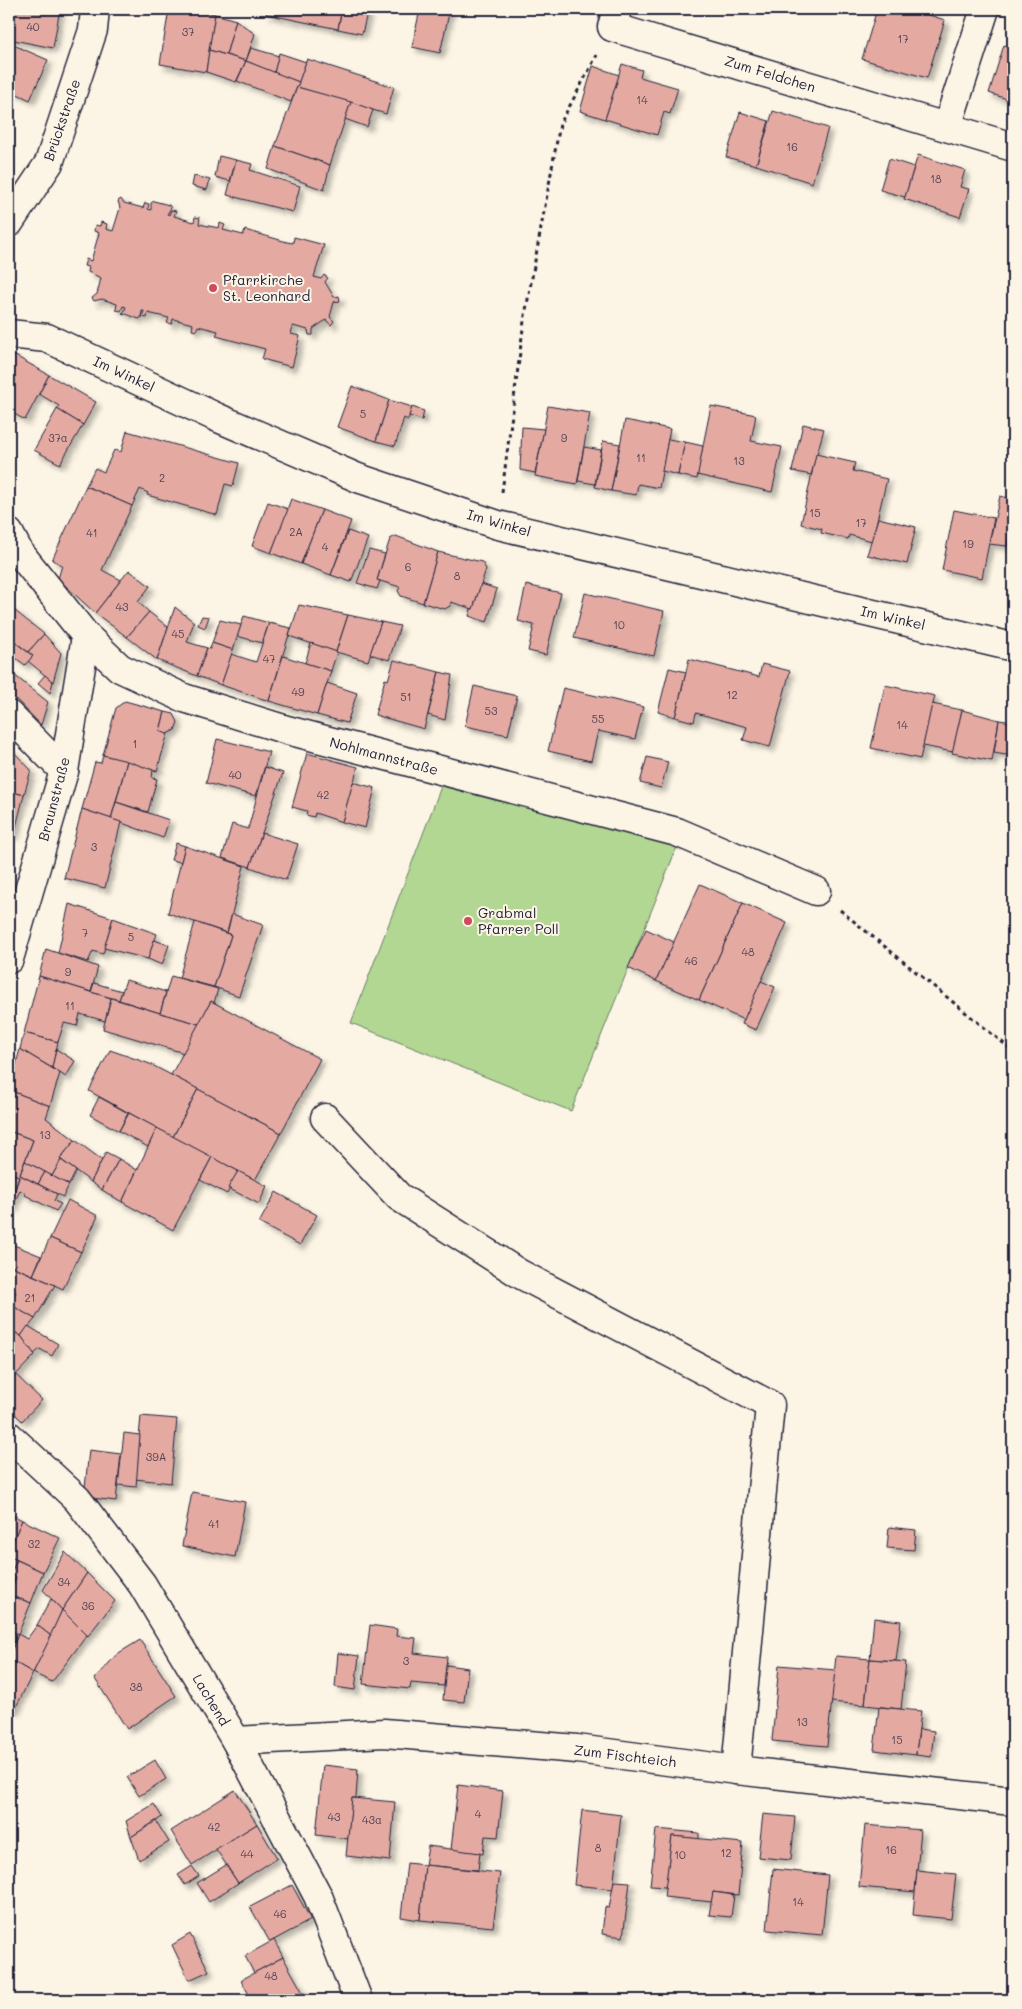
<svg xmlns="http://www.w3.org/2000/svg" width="1022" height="2009" font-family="Mali,sans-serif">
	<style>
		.green { fill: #b2d793; stroke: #6a7c67 }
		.building { fill: #e4aaa2; stroke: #22223b; filter: url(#shadow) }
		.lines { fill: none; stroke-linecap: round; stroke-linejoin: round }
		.minor-casing { stroke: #22223b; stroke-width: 31 }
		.path { stroke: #22223b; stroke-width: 3; stroke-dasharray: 4 4; stroke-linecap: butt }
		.minor { stroke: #fcf5e5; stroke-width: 28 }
		.poi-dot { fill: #d1495b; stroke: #fcf5e5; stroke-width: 2 }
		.labels { text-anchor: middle; stroke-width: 4; stroke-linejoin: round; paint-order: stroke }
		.number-label { font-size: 11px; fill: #524455 }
		.street-label { font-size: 14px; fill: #22223b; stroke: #fcf5e5 }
		.poi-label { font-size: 14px; fill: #22223b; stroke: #fcf5e5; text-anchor: start }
	</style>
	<defs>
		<filter id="shadow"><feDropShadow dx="4.5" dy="4.5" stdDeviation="2.5" flood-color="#0004"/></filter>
	</defs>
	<rect width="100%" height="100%" fill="#fcf5e5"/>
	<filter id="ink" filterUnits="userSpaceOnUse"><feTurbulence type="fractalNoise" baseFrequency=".02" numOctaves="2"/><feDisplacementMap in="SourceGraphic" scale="10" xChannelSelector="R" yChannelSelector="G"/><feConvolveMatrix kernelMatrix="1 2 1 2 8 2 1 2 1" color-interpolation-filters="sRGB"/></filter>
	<g filter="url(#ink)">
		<!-- green -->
		<polygon class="green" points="442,784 677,847 571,1111 351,1023"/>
		<!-- building -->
		<g class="building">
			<polygon points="10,9 60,9 53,48 9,39"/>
			<polygon points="169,9 201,9 201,11 215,14 206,72 160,64"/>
			<polygon points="268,9 342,9 338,29 266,14"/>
			<polygon points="342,9 368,9 362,34 338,29"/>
			<polygon points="420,9 450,9 440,53 412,47"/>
			<polygon points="877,9 910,9 945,20 927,78 862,59"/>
			<polygon points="215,14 236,20 226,55 209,50"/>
			<polygon points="236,20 255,34 246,61 226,55"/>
			<polygon points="9,43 48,60 30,100 9,90"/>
			<polygon points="1004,45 1013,48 1013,101 989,93"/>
			<polygon points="251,48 279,56 274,73 246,61"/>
			<polygon points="209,50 246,61 236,82 206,72"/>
			<polygon points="279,53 306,62 299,82 274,73"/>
			<polygon points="307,59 394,87 386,114 297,87"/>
			<polygon points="246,61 299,82 291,102 237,81"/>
			<polygon points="622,64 642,70 640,77 678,88 670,114 664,112 657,135 605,119"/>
			<polygon points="593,66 619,75 605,119 580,111"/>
			<polygon points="297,87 351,102 330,165 275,146"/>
			<polygon points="351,102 373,110 367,127 345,119"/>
			<polygon points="773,111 828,128 812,183 756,165"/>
			<polygon points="740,112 769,121 756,165 726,157"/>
			<polygon points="275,146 330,165 324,190 268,169"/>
			<polygon points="918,155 965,170 960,187 969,189 960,217 904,199"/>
			<polygon points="219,156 236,160 230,181 215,177"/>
			<polygon points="889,159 914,167 905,197 880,190"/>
			<polygon points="236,160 252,164 250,170 300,186 293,212 227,195"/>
			<polygon points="194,176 210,180 207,190 192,186"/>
			<polygon points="121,199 124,203 143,208 145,203 149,204 148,209 151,210 151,203 154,201 169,205 171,208 167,214 169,215 171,210 176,211 174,216 194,222 195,217 200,218 199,224 219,228 220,223 225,225 223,230 243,235 245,230 287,242 293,243 294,237 324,245 314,277 321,279 324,275 328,278 325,282 334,297 339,296 340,301 334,302 330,317 334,321 331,325 326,320 313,329 313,335 309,335 308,330 293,326 291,334 300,336 292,367 262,359 265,349 216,336 218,331 198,326 196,331 192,330 193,324 173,319 172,324 167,323 169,318 148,313 147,318 142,317 144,311 142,311 141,318 139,319 126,314 124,315 122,313 124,312 126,307 123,306 121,311 116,310 117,304 102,299 94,301 92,298 97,294 101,278 88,272 89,267 84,266 86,259 91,261 99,233 94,231 95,225 100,226 101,222 107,224 106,229 113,231 120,208 118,201"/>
			<polygon points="12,354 49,375 25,420 9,411 9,361"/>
			<polygon points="49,375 96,402 83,425 57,409 59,406 39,394"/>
			<polygon points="352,386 389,400 376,441 337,427"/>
			<polygon points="389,400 412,407 408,420 404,418 395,446 376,441"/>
			<polygon points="548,406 590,413 577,484 535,476"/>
			<polygon points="711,406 756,415 751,441 782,447 772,492 697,475"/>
			<polygon points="412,407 424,411 422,420 409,416"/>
			<polygon points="57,409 83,425 60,464 34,450"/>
			<polygon points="625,420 670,429 659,488 638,484 636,495 611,491"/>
			<polygon points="803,424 824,429 811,475 792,471"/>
			<polygon points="522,427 544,429 535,473 520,470"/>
			<polygon points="127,431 239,463 233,486 225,484 217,515 147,495 148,493 140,489 132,506 86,486 95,468 104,472 114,450 121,452"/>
			<polygon points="668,439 685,442 678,475 662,471"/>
			<polygon points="603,441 620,444 611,491 595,487"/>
			<polygon points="685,442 703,446 697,479 678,475"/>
			<polygon points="584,447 601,450 595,484 578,481"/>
			<polygon points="816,454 855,463 853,471 887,479 872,541 849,535 848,539 821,533 822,529 801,524"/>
			<polygon points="86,486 132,506 102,570 121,580 95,613 58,579 62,565 52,560"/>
			<polygon points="1000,496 1013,499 1013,519 1007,546 989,544"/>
			<polygon points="291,499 322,510 301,564 271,553"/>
			<polygon points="268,502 288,509 271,553 252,546"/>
			<polygon points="322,510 351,521 331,575 301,564"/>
			<polygon points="954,510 994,518 982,578 942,570"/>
			<polygon points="878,518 916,527 907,564 867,555"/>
			<polygon points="1013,519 1013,548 1007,546"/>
			<polygon points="348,531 368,538 351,582 331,575"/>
			<polygon points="396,536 438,552 423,603 401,596 398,591 400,587 377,580 390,539"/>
			<polygon points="369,550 385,554 377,580 380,581 377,589 357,583"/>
			<polygon points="438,552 482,562 486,569 473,609 451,602 450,606 445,609 423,603"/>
			<polygon points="129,570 150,586 138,602 149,612 127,637 95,613"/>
			<polygon points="481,584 497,589 487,622 469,616 471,609 473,609"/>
			<polygon points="526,585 561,593 546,655 528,651 534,625 518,621"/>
			<polygon points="585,593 664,611 654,656 574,638"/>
			<polygon points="299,605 348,615 336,652 289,636"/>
			<polygon points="9,606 44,634 28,652 9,637"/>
			<polygon points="175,607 194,622 187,642 207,648 197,676 157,660"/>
			<polygon points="149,612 168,627 157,660 127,637"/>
			<polygon points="348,615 381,622 368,661 336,652"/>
			<polygon points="202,616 209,617 205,628 198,625"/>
			<polygon points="244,616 269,623 262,643 237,636"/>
			<polygon points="220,620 241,625 233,650 212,643"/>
			<polygon points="381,622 400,626 389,660 370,654"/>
			<polygon points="269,623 291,628 269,701 221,685 231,654 256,662"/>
			<polygon points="44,634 61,653 53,682 28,661 33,656 28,652"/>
			<polygon points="16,643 33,656 25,665 9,653"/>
			<polygon points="212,643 233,650 221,685 197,676 207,648 210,649"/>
			<polygon points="311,643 337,652 331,671 305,663"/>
			<polygon points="283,656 331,671 317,715 269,701"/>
			<polygon points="689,659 759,677 762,664 790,671 770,747 743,740 747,727 696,713 694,722 675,717"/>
			<polygon points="394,660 439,672 424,729 375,715 385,679 388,680"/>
			<polygon points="669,668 686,672 675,717 658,712"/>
			<polygon points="9,671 48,702 41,725 9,692"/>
			<polygon points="439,672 452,675 445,720 428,715"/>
			<polygon points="45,675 53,682 50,693 38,683"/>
			<polygon points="327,683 357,693 347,723 317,715"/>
			<polygon points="885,685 935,696 920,759 871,748"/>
			<polygon points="474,686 517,696 508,735 465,726"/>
			<polygon points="563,688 643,707 635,739 598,731 591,761 548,751"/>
			<polygon points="125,701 165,712 160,731 168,733 157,771 103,755 116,708"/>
			<polygon points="932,704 962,710 953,752 923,746"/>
			<polygon points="962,710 999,720 992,761 952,753"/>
			<polygon points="165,712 174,714 178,722 175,730 167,734 160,731"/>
			<polygon points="999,720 1013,722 1012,756 994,753"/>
			<polygon points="217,739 269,752 256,796 206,783"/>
			<polygon points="9,750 13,751 31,770 24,795 9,791"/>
			<polygon points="307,753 358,767 342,822 315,813 314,817 306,815 307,811 292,807"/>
			<polygon points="103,755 127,761 111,819 82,809 95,762 101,763"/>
			<polygon points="647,757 668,762 661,788 640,783"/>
			<polygon points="127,761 153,770 152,778 157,779 148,812 116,802"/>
			<polygon points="265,767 283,773 250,867 222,858 232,824 248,829"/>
			<polygon points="353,782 375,788 365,828 342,822"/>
			<polygon points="9,791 24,795 14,835 9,834"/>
			<polygon points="116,802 169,820 163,838 111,819"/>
			<polygon points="82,809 121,822 105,888 64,878"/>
			<polygon points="262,833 298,844 286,880 250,867"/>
			<polygon points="176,843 185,846 181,862 171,860"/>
			<polygon points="185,846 244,866 227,933 168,913"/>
			<polygon points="700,884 743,903 699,1000 656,981"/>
			<polygon points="743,903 787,923 744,1020 699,1000"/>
			<polygon points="69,904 113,918 103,954 93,951 88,962 58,953"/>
			<polygon points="232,914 263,925 239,996 214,987 231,935 227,933"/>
			<polygon points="113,918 157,934 148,959 104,948"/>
			<polygon points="195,922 231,935 214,987 179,978"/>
			<polygon points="646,929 674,942 656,981 628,968"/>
			<polygon points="154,940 169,945 162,965 148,959"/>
			<polygon points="46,949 98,967 91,992 39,976"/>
			<polygon points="39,976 111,998 105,1021 80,1014 77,1026 64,1023 58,1042 24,1033"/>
			<polygon points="171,976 218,989 214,1003 211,1001 199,1024 160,1013"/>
			<polygon points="126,980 166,992 160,1013 119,1000"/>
			<polygon points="761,981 775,987 756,1030 742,1024"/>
			<polygon points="94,983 122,991 119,1000 91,992"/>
			<polygon points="111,998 160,1013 199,1024 184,1053 103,1029"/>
			<polygon points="211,1001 320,1059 281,1133 171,1075"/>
			<polygon points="24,1033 58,1042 52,1068 20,1049"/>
			<polygon points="20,1049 60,1073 50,1106 9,1090"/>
			<polygon points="56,1049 75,1061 66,1077 52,1068"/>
			<polygon points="110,1050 150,1064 198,1089 173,1137 89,1091"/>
			<polygon points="198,1089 281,1133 255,1180 173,1137"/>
			<polygon points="9,1090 50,1106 46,1118 75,1140 60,1159 61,1160 52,1176 25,1161 33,1140 9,1131"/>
			<polygon points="99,1097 128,1113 119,1131 90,1115"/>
			<polygon points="129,1113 157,1128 148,1147 119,1131"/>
			<polygon points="157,1128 212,1157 173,1230 122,1202"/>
			<polygon points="9,1131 33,1140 19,1176 9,1173"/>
			<polygon points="75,1140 102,1160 91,1182 60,1159"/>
			<polygon points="106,1152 119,1159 102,1190 91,1182"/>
			<polygon points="212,1157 238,1171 227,1194 200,1180"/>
			<polygon points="119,1159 137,1170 122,1202 102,1190"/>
			<polygon points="61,1160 76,1171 69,1185 52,1176"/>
			<polygon points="25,1161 45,1172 38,1184 20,1175"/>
			<polygon points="238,1171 267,1186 259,1204 228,1188"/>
			<polygon points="45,1172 69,1185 63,1197 38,1184"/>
			<polygon points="9,1173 19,1176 9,1204"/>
			<polygon points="20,1175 57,1194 54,1201 61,1204 56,1211 25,1195 26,1194 20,1190 12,1209 9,1208"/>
			<polygon points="276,1192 317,1215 300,1245 259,1223"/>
			<polygon points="68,1200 98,1216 81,1252 50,1238"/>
			<polygon points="50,1238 81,1252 63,1289 33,1275"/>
			<polygon points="9,1243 41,1256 33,1275 9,1265"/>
			<polygon points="9,1265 55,1285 35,1319 9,1304 16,1292 9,1289"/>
			<polygon points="11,1305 35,1319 21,1336 9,1329 9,1310"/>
			<polygon points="28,1326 58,1344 52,1356 40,1349 34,1354 21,1336"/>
			<polygon points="9,1329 21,1336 35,1355 9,1382"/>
			<polygon points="16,1375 42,1400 22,1421 9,1408 9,1382"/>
			<polygon points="141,1416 177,1419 171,1483 135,1479"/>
			<polygon points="124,1433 140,1435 136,1487 118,1485"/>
			<polygon points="89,1450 121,1454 116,1501 84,1497"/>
			<polygon points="192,1492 245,1502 235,1557 182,1546"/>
			<polygon points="9,1513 22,1520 9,1550"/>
			<polygon points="22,1520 60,1538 43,1572 9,1556 9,1550"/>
			<polygon points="889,1527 916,1530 914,1550 887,1548"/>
			<polygon points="65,1552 87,1573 62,1610 43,1590"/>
			<polygon points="9,1556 17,1560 10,1575 16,1577 9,1593"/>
			<polygon points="17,1560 43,1572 31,1603 9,1595 16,1577 10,1575"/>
			<polygon points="87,1573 115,1601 88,1636 62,1610"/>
			<polygon points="9,1595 31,1603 18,1634 9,1630"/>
			<polygon points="51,1599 62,1610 51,1636 37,1625"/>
			<polygon points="62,1610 87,1635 52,1682 33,1673"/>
			<polygon points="874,1618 901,1621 896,1661 870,1659"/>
			<polygon points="37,1625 51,1636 33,1673 9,1659 9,1657 18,1634 27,1639"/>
			<polygon points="370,1625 397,1629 396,1636 416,1638 414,1653 447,1657 444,1686 411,1683 410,1689 363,1684"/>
			<polygon points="9,1630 18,1634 12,1649 9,1648"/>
			<polygon points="140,1640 176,1696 127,1729 95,1679 117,1654"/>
			<polygon points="338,1653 359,1656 355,1690 335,1687"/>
			<polygon points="836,1656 870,1659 865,1705 831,1702"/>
			<polygon points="9,1659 33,1673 14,1711 9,1709"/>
			<polygon points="870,1659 906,1662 901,1709 865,1705"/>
			<polygon points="446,1665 468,1668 464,1702 443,1700"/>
			<polygon points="779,1665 835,1670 827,1746 772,1741"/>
			<polygon points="879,1707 921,1711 916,1755 874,1750"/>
			<polygon points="919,1729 934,1731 931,1757 916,1755"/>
			<polygon points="155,1760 166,1779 139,1796 127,1777"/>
			<polygon points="323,1765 358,1769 356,1798 352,1798 348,1839 316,1835"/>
			<polygon points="458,1785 503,1791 498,1837 485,1836 483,1854 451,1850"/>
			<polygon points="235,1790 257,1824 192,1865 171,1831"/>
			<polygon points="352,1798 395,1802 390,1861 346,1856"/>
			<polygon points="154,1804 162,1817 131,1837 126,1821"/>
			<polygon points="582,1810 621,1815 613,1889 574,1885"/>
			<polygon points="763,1814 795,1817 791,1860 758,1857"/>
			<polygon points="156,1821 169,1842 139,1860 131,1837"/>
			<polygon points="257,1824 277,1858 238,1883 216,1849"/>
			<polygon points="865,1825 921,1830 915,1892 859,1887"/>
			<polygon points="656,1829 699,1833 699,1839 672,1836 666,1887 650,1886"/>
			<polygon points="672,1836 743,1843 738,1895 713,1892 712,1902 664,1897"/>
			<polygon points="428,1846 480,1853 478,1870 425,1865"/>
			<polygon points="407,1863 425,1865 420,1920 401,1917"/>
			<polygon points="226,1865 238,1883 209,1902 197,1883"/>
			<polygon points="425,1865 500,1873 493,1927 420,1920"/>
			<polygon points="192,1866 199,1876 185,1885 178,1875"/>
			<polygon points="773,1869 828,1875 822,1935 767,1930"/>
			<polygon points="917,1870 956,1874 951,1919 913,1915"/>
			<polygon points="614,1881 630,1882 623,1937 602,1934 605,1907 609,1908"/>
			<polygon points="292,1885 311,1920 270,1942 250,1907"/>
			<polygon points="713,1892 734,1895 731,1917 709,1915"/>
			<polygon points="190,1934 209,1971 189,1980 172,1945"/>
			<polygon points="274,1940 283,1957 254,1973 245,1956"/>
			<polygon points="283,1957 307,2000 252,2000 241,1980"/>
		</g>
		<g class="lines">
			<!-- minor casing -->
			<g class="minor-casing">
				<g id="minor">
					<polyline points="617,9 612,27 1013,147"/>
					<polyline points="947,127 985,9"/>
					<polyline points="9,223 49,163 93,30 95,9"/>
					<polyline points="9,334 47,338 216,417 358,478 498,525 1013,647"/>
					<polyline points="9,533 19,552 86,636 120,668 184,698 287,730 677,832 816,891"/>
					<polyline points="9,715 64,771"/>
					<polyline points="9,959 64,771 86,636"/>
					<polyline points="325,1118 399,1197 520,1274 770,1405 736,1770"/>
					<polyline points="9,1436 77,1499 142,1584 236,1741 318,1896 358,2000"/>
					<polyline points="236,1741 384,1733 577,1749 736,1770 1012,1801"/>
				</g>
			</g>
			<!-- path -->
			<g class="path">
				<polyline points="502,492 524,321 560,124 597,55"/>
				<polyline points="840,910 1013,1051"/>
			</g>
			<!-- minor -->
			<use href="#minor" class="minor"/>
		</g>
	</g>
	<!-- markers -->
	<g class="poi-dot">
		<circle cx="213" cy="288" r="5"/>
		<circle cx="468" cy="921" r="5"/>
	</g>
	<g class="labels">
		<!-- number labels -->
		<g class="number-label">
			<text x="33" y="31">40</text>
			<text x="188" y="36">37</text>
			<text x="903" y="43">17</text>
			<text x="642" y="104">14</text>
			<text x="792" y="151">16</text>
			<text x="936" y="183">18</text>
			<text x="363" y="418">5</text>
			<text x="58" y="442">37a</text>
			<text x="564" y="442">9</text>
			<text x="641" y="462">11</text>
			<text x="739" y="465">13</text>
			<text x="162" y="482">2</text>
			<text x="815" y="517">15</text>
			<text x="861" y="527">17</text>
			<text x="296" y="536">2A</text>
			<text x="92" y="537">41</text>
			<text x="968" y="548">19</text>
			<text x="325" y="551">4</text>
			<text x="408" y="571">6</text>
			<text x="457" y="580">8</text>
			<text x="122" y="611">43</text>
			<text x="619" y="629">10</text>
			<text x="178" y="638">45</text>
			<text x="269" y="663">47</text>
			<text x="298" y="696">49</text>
			<text x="732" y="699">12</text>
			<text x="406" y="701">51</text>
			<text x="491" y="715">53</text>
			<text x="598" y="723">55</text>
			<text x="902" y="729">14</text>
			<text x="135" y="748">1</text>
			<text x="235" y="779">40</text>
			<text x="323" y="799">42</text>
			<text x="94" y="851">3</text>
			<text x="85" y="937">7</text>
			<text x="131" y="941">5</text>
			<text x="748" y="956">48</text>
			<text x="691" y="965">46</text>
			<text x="68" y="976">9</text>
			<text x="70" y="1010">11</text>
			<text x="45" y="1139">13</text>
			<text x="30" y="1302">21</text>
			<text x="156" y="1461">39A</text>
			<text x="214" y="1528">41</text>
			<text x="34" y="1548">32</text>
			<text x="64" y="1586">34</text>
			<text x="88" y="1610">36</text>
			<text x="406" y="1665">3</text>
			<text x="136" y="1691">38</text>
			<text x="802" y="1726">13</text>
			<text x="897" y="1744">15</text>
			<text x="478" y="1818">4</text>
			<text x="334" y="1821">43</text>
			<text x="372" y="1824">43a</text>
			<text x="214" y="1831">42</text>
			<text x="598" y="1852">8</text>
			<text x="891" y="1854">16</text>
			<text x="726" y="1857">12</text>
			<text x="247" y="1858">44</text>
			<text x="680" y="1859">10</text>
			<text x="798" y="1906">14</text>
			<text x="280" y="1918">46</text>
			<text x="271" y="1980">48</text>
		</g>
		<!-- street labels -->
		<g class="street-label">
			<text transform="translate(770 74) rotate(17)" y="5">Zum Feldchen</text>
			<text transform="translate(62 120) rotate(-71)" y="5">Brückstraße</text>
			<text transform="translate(124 374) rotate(25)" y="5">Im Winkel</text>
			<text transform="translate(499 523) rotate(16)" y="5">Im Winkel</text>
			<text transform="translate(893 618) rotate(13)" y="5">Im Winkel</text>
			<text transform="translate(384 756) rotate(15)" y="5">Nohlmannstraße</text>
			<text transform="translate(54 799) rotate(-75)" y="5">Braunstraße</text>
			<text transform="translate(211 1700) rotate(59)" y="5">Lachend</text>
			<text transform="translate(625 1756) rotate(7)" y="5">Zum Fischteich</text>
		</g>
		<!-- poi labels -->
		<g class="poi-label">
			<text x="223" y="285">Pfarrkirche<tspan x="223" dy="16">St. Leonhard</tspan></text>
			<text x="478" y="918">Grabmal<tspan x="478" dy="16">Pfarrer Poll</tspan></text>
		</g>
	</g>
	<!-- margin -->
	<rect width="1022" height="2009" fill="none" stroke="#fcf5e5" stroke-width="30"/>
	<rect x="15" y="15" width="992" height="1979" fill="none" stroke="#22223b" stroke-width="2" filter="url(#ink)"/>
</svg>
